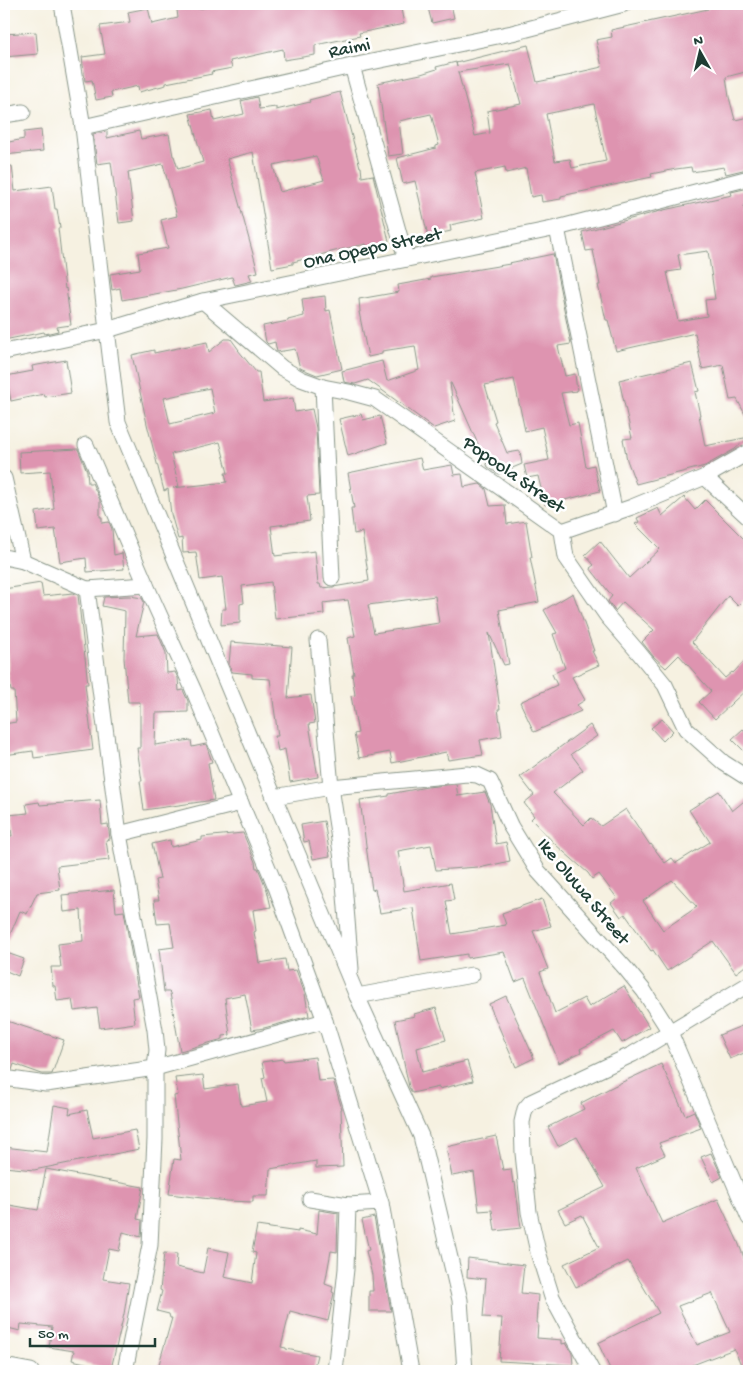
<svg xmlns="http://www.w3.org/2000/svg" width="753" height="1375" font-family="'Gochi Hand',sans-serif">
	<style>
		.building { fill: #de94b0; fill-rule: evenodd }
		.lines { fill: none; stroke-linecap: round; stroke-linejoin: round }
		.street-casing { stroke: #8a978a; stroke-width: 17 }
		.street { stroke: #fff; stroke-width: 15 }
		.labels { text-anchor: middle; stroke-width: 5; stroke-linejoin: round; paint-order: stroke }
		.street-label { font-size: 19px; fill: #1f3d34; stroke: #fff }
	</style>
	<rect width="100%" height="100%" fill="#fff"/>
	<filter id="ink" filterUnits="userSpaceOnUse"><feTurbulence type="fractalNoise" baseFrequency=".02" numOctaves="2"/><feDisplacementMap in="SourceGraphic" scale="10" xChannelSelector="R" yChannelSelector="G"/><feConvolveMatrix kernelMatrix="1 2 1 2 8 2 1 2 1" color-interpolation-filters="sRGB"/></filter>
	<filter id="wash" filterUnits="userSpaceOnUse"><feTurbulence type="fractalNoise" baseFrequency=".0096" numOctaves="4" result="noise"/><feDisplacementMap in="SourceGraphic" scale="20" xChannelSelector="R" yChannelSelector="G"/><feGaussianBlur stdDeviation="1.12" result="paint"/><feColorMatrix in="noise" values="0 0 0 0 0 0 0 0 0 0 0 0 0 0 0 0 0 1.4 0 .05"/><feComposite in="paint" operator="in"/></filter>
	<g filter="url(#wash)">
		<rect width="100%" height="100%" fill="#f6f1e1"/>
		<g id="blocks">
			<!-- building -->
			<g class="building">
				<polygon points="223,4 400,4 404,24 359,33 360,36 315,45 315,55 284,60 283,49 230,61 232,68 211,72 212,74 166,83 166,85 139,92 138,86 111,92 112,97 96,100 92,80 85,81 82,57 105,54 100,26 130,22 128,12 148,8 152,24 178,18 177,10 198,6 198,9"/>
				<polygon points="427,4 451,4 454,18 432,23"/>
				<path d="M 707,4 L 749,4 L 749,71 L 726,77 L 729,97 L 735,120 L 749,117 L 749,156 L 744,157 L 747,169 L 726,174 L 724,167 L 692,172 L 691,167 L 676,169 L 651,174 L 652,177 L 561,196 L 561,199 L 542,202 L 541,195 L 531,197 L 526,168 L 506,173 L 505,167 L 475,173 L 484,218 L 450,225 L 451,231 L 428,236 L 415,181 L 403,184 L 397,158 L 436,148 L 436,146 L 439,145 L 431,114 L 399,121 L 403,154 L 388,156 L 378,83 L 421,74 L 437,69 L 436,67 L 456,62 L 457,67 L 456,63 L 528,45 L 537,82 L 572,75 L 571,74 L 602,67 L 596,40 L 612,37 L 611,30 L 708,9 ZM 510,64 L 521,104 L 487,111 L 490,133 L 475,136 L 458,72 ZM 594,104 L 606,161 L 572,168 L 570,159 L 555,161 L 546,114 Z"/>
				<polygon points="36,32 38,54 4,57 4,34"/>
				<path d="M 340,92 L 360,167 L 361,167 L 362,177 L 373,175 L 389,241 L 367,247 L 366,244 L 335,251 L 293,262 L 293,264 L 272,268 L 253,152 L 227,159 L 258,272 L 249,274 L 252,281 L 235,285 L 232,277 L 182,289 L 122,300 L 120,288 L 112,290 L 110,274 L 140,269 L 138,253 L 168,248 L 161,220 L 177,216 L 163,164 L 128,172 L 134,221 L 119,223 L 111,162 L 97,164 L 93,134 L 107,132 L 107,138 L 139,131 L 141,139 L 169,134 L 173,156 L 174,156 L 178,169 L 203,162 L 190,114 L 212,110 L 214,121 L 244,114 L 241,101 L 257,97 L 259,109 L 276,107 L 276,110 L 310,102 L 309,100 ZM 316,156 L 324,180 L 280,192 L 273,165 Z"/>
				<polygon points="41,130 43,151 4,155 4,143 24,139 24,132"/>
				<polygon points="12,166 15,191 52,186 55,209 57,209 60,228 58,228 65,289 66,288 71,325 57,327 58,331 45,334 44,332 4,340 4,167"/>
				<path d="M 749,188 L 749,205 L 744,206 L 749,240 L 749,422 L 737,399 L 730,400 L 723,365 L 702,369 L 695,333 L 616,351 L 608,320 L 606,320 L 598,285 L 600,285 L 593,250 L 586,251 L 582,232 L 664,210 L 732,195 L 731,192 ZM 708,251 L 715,299 L 705,300 L 707,316 L 678,321 L 667,272 L 681,270 L 678,255 Z"/>
				<polygon points="553,254 571,344 558,346 565,376 575,374 577,391 561,393 569,425 578,423 586,467 594,465 600,491 545,505 538,476 527,478 524,465 549,460 542,427 525,431 514,379 485,385 496,421 494,422 507,453 520,451 522,464 498,474 488,467 451,383 450,383 455,421 434,428 368,380 355,384 344,382 342,371 382,361 387,381 419,370 415,346 382,351 382,354 368,357 359,312 360,312 359,299 399,292 398,285 431,279 431,277 510,264 509,263"/>
				<polygon points="325,296 326,311 330,310 342,369 317,375 300,368 295,349 277,352 275,342 268,344 266,342 263,326 288,321 288,320 304,316 302,299"/>
				<path d="M 225,339 L 231,339 L 239,350 L 238,350 L 256,372 L 259,372 L 263,402 L 293,398 L 295,412 L 312,409 L 316,428 L 319,495 L 307,496 L 310,521 L 271,526 L 275,556 L 315,551 L 318,584 L 320,584 L 321,588 L 333,587 L 369,581 L 362,532 L 354,534 L 351,508 L 354,508 L 348,473 L 420,458 L 423,470 L 452,465 L 454,475 L 462,474 L 464,487 L 480,484 L 486,489 L 490,506 L 505,505 L 507,524 L 526,521 L 532,557 L 530,557 L 539,602 L 499,610 L 509,664 L 504,665 L 489,633 L 500,709 L 498,709 L 502,736 L 480,740 L 483,755 L 448,760 L 446,752 L 392,763 L 390,752 L 359,758 L 354,734 L 358,733 L 351,696 L 355,695 L 352,674 L 354,674 L 348,638 L 355,636 L 348,600 L 323,603 L 324,614 L 275,619 L 271,582 L 242,586 L 244,603 L 240,604 L 240,623 L 221,625 L 222,609 L 226,609 L 222,577 L 200,580 L 196,552 L 183,553 L 182,538 L 178,539 L 171,514 L 168,489 L 164,491 L 147,424 L 132,355 L 154,350 L 154,353 L 207,342 L 209,352 ZM 210,388 L 215,413 L 170,424 L 164,398 ZM 220,442 L 228,473 L 225,473 L 227,482 L 173,488 L 179,487 L 171,454 ZM 435,596 L 439,623 L 374,633 L 368,605 Z"/>
				<polygon points="66,360 71,393 45,397 44,394 11,401 6,376 33,371 32,366"/>
				<polygon points="692,363 699,391 695,392 700,415 699,415 705,446 749,437 735,449 705,466 636,484 627,460 623,439 632,438 619,380"/>
				<polygon points="361,414 363,420 380,416 387,443 348,456 339,419"/>
				<polygon points="78,449 87,471 88,483 92,483 100,500 100,517 102,517 102,523 109,522 112,529 114,555 122,553 124,569 87,572 86,558 60,562 55,529 38,531 36,512 54,509 50,471 20,473 19,452"/>
				<polygon points="684,497 695,510 705,500 749,544 749,595 738,606 728,596 692,642 725,678 732,672 733,673 749,656 749,687 715,719 699,702 711,691 679,655 666,668 653,656 642,642 654,630 623,602 615,611 608,601 612,596 590,568 594,565 585,555 600,541 629,578 660,549 635,524 639,522 637,518 658,508 662,516"/>
				<polygon points="41,583 43,596 73,593 78,595 88,684 85,684 93,750 34,758 33,751 4,755 4,724 16,722 14,691 11,691 7,671 9,671 4,623 4,589"/>
				<polygon points="573,593 594,651 592,651 599,665 572,677 585,700 577,705 581,711 534,732 520,702 557,685 552,674 565,668 553,634 557,633 544,610"/>
				<polygon points="130,596 142,598 144,602 136,636 158,634 166,653 167,673 175,672 178,678 179,691 183,690 188,701 188,712 156,713 155,745 191,740 192,747 206,744 212,762 208,763 214,800 144,810 140,781 142,781 137,748 140,748 140,702 128,702 124,658 125,611 102,606 104,597"/>
				<polygon points="231,642 292,647 288,698 311,695 315,723 309,724 318,777 290,782 285,749 278,751 275,736 278,736 270,679 252,678 252,674 232,672 229,664"/>
				<polygon points="662,719 673,731 663,741 651,728"/>
				<path d="M 590,725 L 597,736 L 571,754 L 583,770 L 553,793 L 584,825 L 591,818 L 601,826 L 626,809 L 650,845 L 651,844 L 665,863 L 672,858 L 676,863 L 710,842 L 689,810 L 719,791 L 732,811 L 749,797 L 749,963 L 736,973 L 713,941 L 667,971 L 653,950 L 651,951 L 625,914 L 621,917 L 611,903 L 617,898 L 599,874 L 592,879 L 588,873 L 556,845 L 531,819 L 534,816 L 524,803 L 534,795 L 520,777 ZM 672,880 L 697,907 L 663,930 L 643,901 Z"/>
				<polygon points="743,729 749,735 749,756 732,739"/>
				<polygon points="456,784 458,796 485,792 490,804 496,844 506,842 510,861 479,868 478,867 436,870 431,845 398,851 404,891 451,883 454,900 446,901 452,934 506,925 502,913 542,899 551,926 533,931 548,969 540,972 555,1013 584,998 589,1007 624,986 649,1027 622,1043 614,1031 580,1049 581,1052 559,1063 525,978 515,982 504,952 467,958 467,954 421,961 413,908 380,913 375,889 372,890 360,800 389,796 389,794 427,787"/>
				<polygon points="100,800 102,825 108,824 110,839 106,840 109,860 57,866 60,890 37,893 27,914 20,911 4,949 4,835 12,836 9,815 28,813 26,804 39,802 40,805"/>
				<polygon points="324,821 330,856 313,859 309,841 304,842 301,825"/>
				<polygon points="243,833 255,862 256,868 258,868 267,890 271,907 253,910 256,931 254,932 259,963 285,959 287,971 296,970 305,994 309,1016 264,1028 252,1030 245,994 225,998 230,1035 223,1036 223,1039 180,1051 170,993 169,992 164,992 159,949 174,947 170,923 157,924 154,900 159,900 155,880 160,879 152,844 170,840 171,847 202,840 202,837"/>
				<polygon points="114,890 116,912 124,911 139,997 132,998 135,1023 100,1028 97,1008 74,1011 72,999 57,1001 55,986 53,986 51,967 61,967 58,944 83,941 81,910 64,912 62,895"/>
				<polygon points="4,952 24,959 18,976 4,970"/>
				<polygon points="506,996 534,1058 516,1067 489,1004"/>
				<polygon points="436,1008 446,1040 417,1048 422,1072 467,1061 473,1081 439,1089 439,1087 412,1093 409,1087 395,1020 415,1016 414,1014"/>
				<polygon points="4,1020 64,1040 52,1074 42,1074 14,1064 12,1070 4,1069"/>
				<polygon points="749,1023 749,1051 730,1059 719,1035"/>
				<polygon points="315,1057 318,1081 333,1080 342,1109 341,1109 343,1167 316,1168 316,1161 270,1169 268,1196 253,1196 253,1202 227,1201 169,1194 174,1159 181,1160 174,1096 178,1095 175,1078 203,1075 205,1089 238,1084 241,1106 267,1102 262,1078 265,1077 262,1062 283,1059 284,1061"/>
				<path d="M 661,1064 L 685,1115 L 694,1111 L 701,1128 L 659,1143 L 665,1155 L 636,1168 L 662,1223 L 718,1199 L 738,1242 L 749,1271 L 749,1371 L 744,1371 L 734,1349 L 690,1366 L 692,1371 L 611,1371 L 598,1343 L 659,1313 L 628,1261 L 576,1287 L 564,1264 L 599,1247 L 582,1215 L 565,1223 L 558,1210 L 605,1187 L 577,1137 L 558,1146 L 548,1127 L 584,1109 L 581,1103 L 614,1086 ZM 712,1293 L 730,1332 L 697,1345 L 678,1306 Z"/>
				<polygon points="54,1105 70,1108 69,1114 87,1110 93,1138 135,1130 139,1149 34,1170 4,1167 4,1147 47,1152"/>
				<polygon points="496,1136 503,1170 511,1169 513,1183 515,1182 521,1228 495,1231 492,1210 479,1211 474,1172 452,1176 446,1147"/>
				<polygon points="711,1153 722,1177 713,1182 701,1157"/>
				<polygon points="46,1169 143,1187 137,1219 142,1220 141,1237 123,1232 119,1251 109,1249 103,1279 129,1283 124,1314 111,1369 72,1360 74,1351 49,1347 52,1327 21,1324 20,1331 4,1327 4,1204 38,1210"/>
				<polygon points="319,1210 338,1213 337,1252 331,1251 325,1284 333,1287 332,1292 334,1293 328,1321 290,1311 281,1347 286,1348 286,1349 317,1355 313,1371 230,1371 216,1369 216,1371 157,1371 172,1318 170,1318 169,1314 157,1311 162,1291 160,1290 164,1253 177,1254 176,1267 203,1273 208,1248 229,1252 224,1277 252,1283 256,1253 252,1252 257,1226 298,1232 298,1230 317,1234"/>
				<polygon points="374,1217 391,1311 369,1311 369,1291 373,1291 372,1275 366,1251 369,1250 362,1220"/>
				<polygon points="468,1258 524,1265 521,1293 538,1295 536,1323 538,1323 537,1338 562,1340 562,1344 566,1343 572,1353 573,1365 499,1361 502,1318 483,1317 486,1279 467,1277"/>
			</g>
		</g>
	</g>
	<g filter="url(#ink)">
		<use href="#blocks" fill-opacity="0" stroke="#8a978a" stroke-width="1"/>
		<g class="lines">
			<!-- street casing -->
			<g class="street-casing">
				<g id="street">
					<polyline points="62,4 83,127 118,422 357,996 421,1136 460,1300 465,1371"/>
					<polyline points="352,66 406,259"/>
					<polyline points="4,115 23,112"/>
					<polyline points="83,127 352,66 512,33 624,4"/>
					<polyline points="557,228 615,514"/>
					<polyline points="203,301 282,368 301,379 323,387 349,392 375,399 562,531 566,557 607,616 639,653 665,685 686,729 724,763 749,779"/>
					<polyline points="4,352 107,330 203,301 557,228 749,178"/>
					<polyline points="323,387 332,578"/>
					<polyline points="86,445 146,585 193,689 276,887 325,1021 381,1203 411,1371"/>
					<polyline points="705,477 749,518"/>
					<polyline points="4,478 23,561"/>
					<polyline points="562,531 632,507 705,477 749,452"/>
					<polyline points="4,557 23,561 87,589 119,834 155,1030 157,1050 155,1068 155,1139 150,1245 125,1371"/>
					<polyline points="87,589 146,585"/>
					<polyline points="318,640 331,787 342,859 351,969"/>
					<polyline points="274,797 331,787 467,774 477,775 490,781 511,827 538,871 626,969 644,991 670,1032 749,1218"/>
					<polyline points="119,834 241,803"/>
					<polyline points="357,996 472,975"/>
					<polyline points="4,1078 46,1084 155,1068 325,1021"/>
					<polyline points="310,1199 348,1205"/>
					<polyline points="4,1366 31,1371"/>
					<polyline points="335,1371 346,1269 348,1205 381,1203"/>
					<polyline points="592,1371 552,1297 538,1252 529,1212 523,1153 522,1122 525,1109 531,1102 633,1054 749,984"/>
				</g>
			</g>
			<!-- street -->
			<use href="#street" class="street"/>
		</g>
	</g>
	<g class="labels">
		<!-- street labels -->
		<g class="street-label">
			<text transform="translate(349 46) rotate(-12)" y="7">Raimi</text>
			<text transform="translate(372 246) rotate(-12)" y="7">Ona Opepo Street</text>
			<text transform="translate(515 473) rotate(35)" y="7">Popoola Street</text>
			<text transform="translate(585 890) rotate(50)" y="7">Ike Oluwa Street</text>
		</g>
	</g>
	<!-- margin -->
	<rect width="753" height="1375" fill="none" stroke="#fff" stroke-width="20"/>
	<!-- north arrow -->
	<g transform="translate(700 52) rotate(352)" stroke="#ffffff" stroke-width="4" paint-order="stroke">
	<path d="M0-4L9 19L0 12L-9 19Z" fill="#1f3d34"/>
	<text y="-8" font-size="14" font-weight="bold" text-anchor="middle" fill="#1f3d34">N</text>
	</g>
	<!-- scale -->
	<path d="M30 1338v8h125v-8" fill="none" stroke="#1f3d34" stroke-width="2.5"/>
	<text x="38" y="1338" font-size="15" fill="#1f3d34" stroke="#ffffff" stroke-width="4" paint-order="stroke">50 m</text>
</svg>
